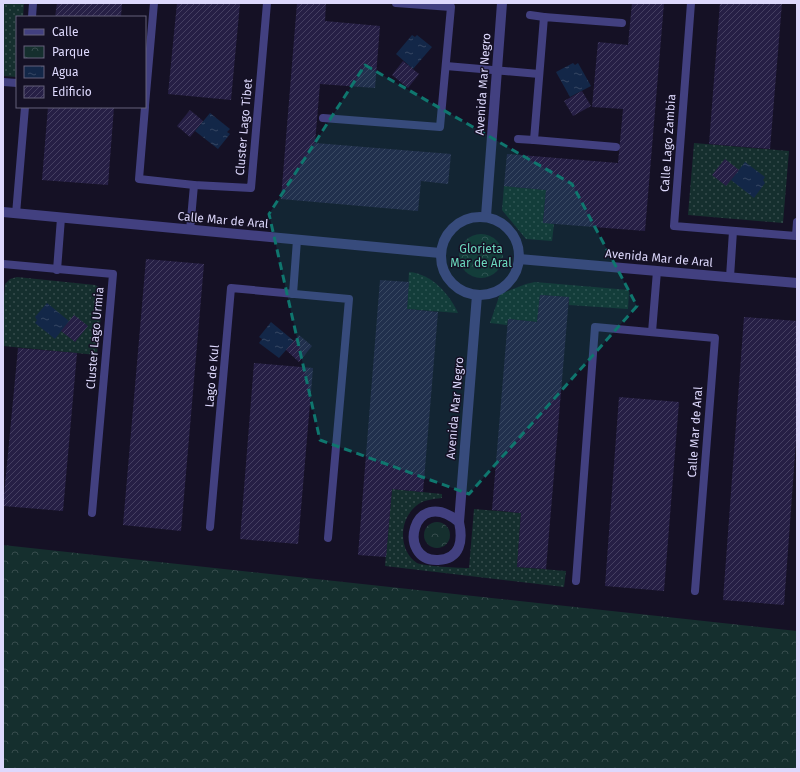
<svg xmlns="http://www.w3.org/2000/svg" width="800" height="772" font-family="'Fira Sans',sans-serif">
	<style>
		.grass { fill: url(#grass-dots) }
		.park { fill: url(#park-crowns) }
		.water { fill: url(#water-ripples) }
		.building { fill: url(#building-hatch) }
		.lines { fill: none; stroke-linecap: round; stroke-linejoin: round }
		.service { stroke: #424080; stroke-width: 8 }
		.minor { stroke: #424080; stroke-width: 10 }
		.marked { fill: #0f766e; fill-opacity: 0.2; stroke: #0f766e; stroke-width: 3; stroke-dasharray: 8 5; stroke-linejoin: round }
		.labels { text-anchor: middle; stroke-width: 3; stroke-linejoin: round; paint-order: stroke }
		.street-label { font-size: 12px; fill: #ddd8fc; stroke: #151125 }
		.park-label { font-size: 12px; fill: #6ad7bc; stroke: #151125 }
	</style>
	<defs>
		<pattern id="grass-dots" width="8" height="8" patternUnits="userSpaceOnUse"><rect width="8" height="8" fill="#152f2e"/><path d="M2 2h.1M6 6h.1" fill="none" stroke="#374c4d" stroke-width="1.8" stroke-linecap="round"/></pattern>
		<pattern id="park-crowns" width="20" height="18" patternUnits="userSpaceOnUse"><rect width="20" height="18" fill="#152f2e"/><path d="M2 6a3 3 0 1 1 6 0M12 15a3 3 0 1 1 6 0" fill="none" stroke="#374c4d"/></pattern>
		<pattern id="water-ripples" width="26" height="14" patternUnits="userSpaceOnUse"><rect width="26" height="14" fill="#132748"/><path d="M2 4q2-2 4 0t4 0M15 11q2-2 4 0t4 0" fill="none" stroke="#354663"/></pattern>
		<pattern id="building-hatch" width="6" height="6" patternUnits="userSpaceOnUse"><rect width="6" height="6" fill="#261f45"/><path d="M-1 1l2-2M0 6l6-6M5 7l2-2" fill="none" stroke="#453f61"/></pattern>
	</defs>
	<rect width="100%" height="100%" fill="#151125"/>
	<!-- grass -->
	<g class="grass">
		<polygon points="3,3 24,3 23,17 17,17 17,77 3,76"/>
		<polygon points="694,143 789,151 783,223 688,215"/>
		<polygon points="504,186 546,190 543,222 554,224 552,241 526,239 502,210"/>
		<path d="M 409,272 C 432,274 449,294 458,313 L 407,309 Z"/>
		<polygon points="17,277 95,285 101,288 103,294 97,355 3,346 3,311 5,284 10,279"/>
		<polygon points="535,282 629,290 628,309 569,305 569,297 540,295 537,322 508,319 507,325 490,323 500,294 526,284"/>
		<path d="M 392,489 L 442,494 L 442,498 C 432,499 423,500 416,506 C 399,520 398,550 417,563 C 422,566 461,568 469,568 L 474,509 L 521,513 L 517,567 L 566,571 L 564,587 L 385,566 Z"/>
	</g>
	<!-- park -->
	<g class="park">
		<circle cx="481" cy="256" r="22"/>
		<circle cx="437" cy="535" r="13"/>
		<polygon points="3,545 797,631 797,769 3,769"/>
	</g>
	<!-- water -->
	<g class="water">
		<polygon points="412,35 415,37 417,35 432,47 413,69 396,54"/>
		<polygon points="573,63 575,65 578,63 591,86 570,97 556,72"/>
		<polygon points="210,113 230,129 227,132 230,134 218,149 195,131"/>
		<polygon points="745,162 765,177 763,180 765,183 754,198 731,180"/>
		<polygon points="47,303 69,321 55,339 35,323 37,320 35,317"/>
		<polygon points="271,322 294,341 279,358 259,343 262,339 259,337"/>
	</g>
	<!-- building -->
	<g class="building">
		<polygon points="57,3 122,3 121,17 55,17"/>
		<polygon points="177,3 240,3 231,100 168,94"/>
		<polygon points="297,3 326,3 325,21 380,26 375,88 320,84 315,143 451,154 448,184 421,181 418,211 281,199"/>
		<polygon points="632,3 664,3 645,231 543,223 546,190 504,186 507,154 618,163 623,109 592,107 598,42 628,45"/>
		<polygon points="720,3 782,3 770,149 709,144"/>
		<polygon points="403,61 419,74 408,88 392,75"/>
		<polygon points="582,91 591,106 573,116 564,101"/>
		<polygon points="48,107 114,107 108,185 42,180"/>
		<polygon points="190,110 203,121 190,137 177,126"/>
		<polygon points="725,159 739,170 726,186 712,175"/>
		<polygon points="146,259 204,264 181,531 123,525"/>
		<polygon points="380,280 409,282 407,309 438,312 423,492 392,489 386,557 358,555"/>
		<polygon points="540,295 569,297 546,569 517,567 521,513 492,510 508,319 537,322"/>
		<polygon points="74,315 88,326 75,342 61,331"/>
		<polygon points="744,317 797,321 797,427 784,605 723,600"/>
		<polygon points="299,335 312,346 299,362 286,350"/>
		<polygon points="18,348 77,353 63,511 3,506"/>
		<polygon points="254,363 313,368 298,544 240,539"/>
		<polygon points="619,397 679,402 664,591 605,586"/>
	</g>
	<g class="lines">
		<!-- service -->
		<g class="service">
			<polyline points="691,3 674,226 796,236 797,222"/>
			<polyline points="530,15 544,17"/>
			<polyline points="32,17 33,3"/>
			<polyline points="446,66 539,74"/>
			<polyline points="3,82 17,83"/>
			<polyline points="145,105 154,3"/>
			<polyline points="145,107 139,179 194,185 251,188 267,3"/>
			<polyline points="323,118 440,127 451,7 396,3"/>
			<polyline points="518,139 534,140"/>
			<polyline points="616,147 534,140 544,17 622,23"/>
			<polyline points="16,214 25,107"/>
			<polyline points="190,230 194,185"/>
			<polyline points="3,264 113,274 92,513"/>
			<polyline points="57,270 61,218"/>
			<polyline points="730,277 733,231"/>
			<polyline points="293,294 297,240"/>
			<polyline points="652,332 657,271"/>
			<polyline points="210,527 231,288 349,299 328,538"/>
			<polyline points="576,581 595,327 715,338 695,591"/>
		</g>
		<!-- minor -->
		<g class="minor">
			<polyline points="3,212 440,253"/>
			<polyline points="486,216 502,3"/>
			<circle cx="480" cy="256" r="39"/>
			<polyline points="519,259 797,283"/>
			<path d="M 459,522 C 412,484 396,562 438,560 C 461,559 463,540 459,522 L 477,295"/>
		</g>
	</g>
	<!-- marked area -->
	<path class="marked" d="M 365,65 L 572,184 L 637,306 L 469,494 L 320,440 L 269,214 Z"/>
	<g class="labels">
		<!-- street labels -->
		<g class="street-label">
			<text transform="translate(483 84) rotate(-86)" y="4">Avenida Mar Negro</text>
			<text transform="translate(244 127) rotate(-85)" y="4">Cluster Lago Tibet</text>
			<text transform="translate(668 143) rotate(-86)" y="4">Calle Lago Zambia</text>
			<text transform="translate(223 220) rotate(5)" y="4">Calle Mar de Aral</text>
			<text transform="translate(659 258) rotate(5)" y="4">Avenida Mar de Aral</text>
			<text transform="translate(95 338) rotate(-85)" y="4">Cluster Lago Urmia</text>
			<text transform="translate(212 376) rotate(-85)" y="4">Lago de Kul</text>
			<text transform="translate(455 408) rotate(-85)" y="4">Avenida Mar Negro</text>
			<text transform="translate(695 432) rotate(-86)" y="4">Calle Mar de Aral</text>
		</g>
		<!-- park labels -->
		<g class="park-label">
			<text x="481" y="253">Glorieta<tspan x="481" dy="14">Mar de Aral</tspan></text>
		</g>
	</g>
	<!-- border -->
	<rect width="800" height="772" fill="none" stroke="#ddd8fc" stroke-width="8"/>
	<!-- legend -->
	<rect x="16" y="16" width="130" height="92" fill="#151125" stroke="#65617b"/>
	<rect x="24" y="29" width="20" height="6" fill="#424080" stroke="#65617b"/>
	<text x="52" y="36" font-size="12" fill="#ddd8fc">Calle</text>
	<rect x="24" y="46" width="20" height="12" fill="url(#park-crowns)" stroke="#65617b"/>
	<text x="52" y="56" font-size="12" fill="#ddd8fc">Parque</text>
	<rect x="24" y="66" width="20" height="12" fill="url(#water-ripples)" stroke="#65617b"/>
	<text x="52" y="76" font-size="12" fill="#ddd8fc">Agua</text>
	<rect x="24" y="86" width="20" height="12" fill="url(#building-hatch)" stroke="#65617b"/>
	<text x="52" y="96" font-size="12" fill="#ddd8fc">Edificio</text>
</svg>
